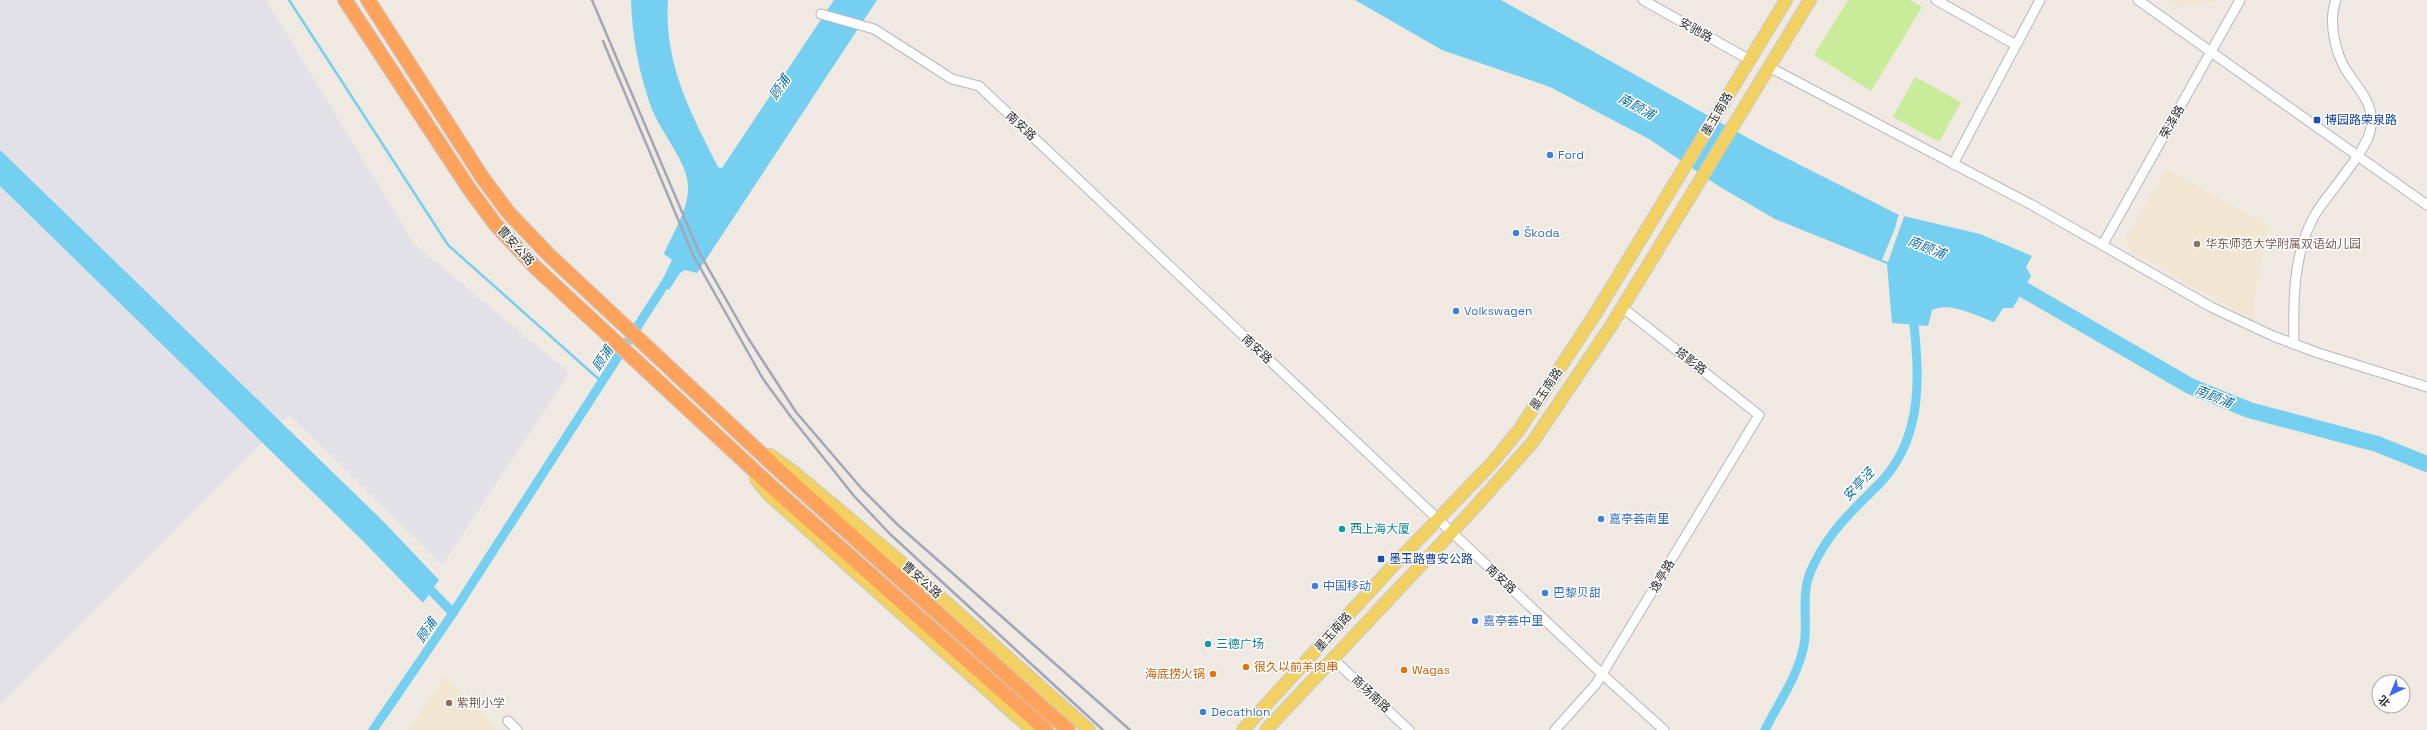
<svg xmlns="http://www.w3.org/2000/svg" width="2427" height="730" font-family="'Space Grotesk','Noto Sans SC',sans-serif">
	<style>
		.industrial { fill: #e3e1e8 }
		.education { fill: #f0e6d1 }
		.pitch { fill: #c9ec9a }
		.water { fill: #75cff0 }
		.pier { fill: #efe9e1 }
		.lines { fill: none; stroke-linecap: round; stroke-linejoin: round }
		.stream { stroke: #75cff0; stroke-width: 2.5 }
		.canal { stroke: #75cff0; stroke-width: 9 }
		.river { stroke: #75cff0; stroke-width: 16 }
		.minor-casing { stroke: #b4b7c1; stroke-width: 11 }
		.major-casing { stroke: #c9c9c9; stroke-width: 14 }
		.highway-casing { stroke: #c9c9c9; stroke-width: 16 }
		.minor { stroke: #fff; stroke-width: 9 }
		.major { stroke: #f2d163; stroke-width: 12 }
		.highway { stroke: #ffa35c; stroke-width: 14 }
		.rail { stroke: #a3a6b8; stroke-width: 2.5 }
		.transit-dot { fill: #1a4fb4; stroke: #fff; stroke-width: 1.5 }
		.shop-dot { fill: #3f7fe0; stroke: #fff; stroke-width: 1.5 }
		.education-dot { fill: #8d6e63; stroke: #fff; stroke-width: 1.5 }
		.culture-dot { fill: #0f9aa8; stroke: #fff; stroke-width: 1.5 }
		.food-dot { fill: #e8710a; stroke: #fff; stroke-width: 1.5 }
		.labels { text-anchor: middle; stroke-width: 3; stroke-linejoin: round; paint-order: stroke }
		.street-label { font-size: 12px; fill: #2e2e2e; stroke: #fff }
		.transit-label { font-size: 12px; fill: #164399; stroke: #fff; text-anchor: start }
		.shop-label { font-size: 12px; fill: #366cbe; stroke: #fff; text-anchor: start }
		.education-label { font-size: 12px; fill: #785e54; stroke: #fff; text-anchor: start }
		.culture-label { font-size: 12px; fill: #0d838f; stroke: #fff; text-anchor: start }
		.food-label { font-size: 12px; fill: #c56008; stroke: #fff; text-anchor: start }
		.water-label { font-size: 13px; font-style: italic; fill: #0d6fa3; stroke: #fff }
	</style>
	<rect width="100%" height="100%" fill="#efe9e1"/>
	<!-- industrial -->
	<polygon class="industrial" points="0,0 266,0 414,244 569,373 442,565 289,415 0,705"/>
	<!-- education -->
	<g class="education">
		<polygon points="2167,0 2220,0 2177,8"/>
		<polygon points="2167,169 2269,226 2256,284 2254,321 2131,251 2126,237"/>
		<polygon points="445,677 500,730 408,730"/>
	</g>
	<!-- pitch -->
	<g class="pitch">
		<polygon points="1848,0 1910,0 1922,7 1871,91 1814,55"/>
		<polygon points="1915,77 1961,102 1939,142 1893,117"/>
	</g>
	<!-- water -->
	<g class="water">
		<path d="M 631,0 L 668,0 C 664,63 689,109 716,163 L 718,167 L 722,168 L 834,0 L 877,0 L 697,273 L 685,270 L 680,273 L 669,290 L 660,285 L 672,260 L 664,254 C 673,233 689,209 688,186 C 688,163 660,131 651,107 C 639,73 632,36 631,0 Z"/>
		<path d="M 1355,0 L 1501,0 L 1757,143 L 1899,215 L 1980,234 L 2032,256 L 2026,267 L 2031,276 L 2013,308 L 2003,308 L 1994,322 C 1977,316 1950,301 1932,310 L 1928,326 L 1892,323 L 1887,264 L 1775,219 L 1720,187 L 1649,139 L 1550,87 L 1442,50 Z"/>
		<polygon points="0,150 382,520 439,580 423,603 363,541 0,186"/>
	</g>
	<!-- pier -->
	<polygon class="pier" points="1899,213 1905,214 1888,262 1882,260 1895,228"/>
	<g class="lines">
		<!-- stream -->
		<polyline class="stream" points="289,0 448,245 602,382"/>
		<!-- canal -->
		<g class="canal">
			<polyline points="424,583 453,613"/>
			<polyline points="373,730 453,613 670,276"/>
			<path d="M 1765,730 C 1779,702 1798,676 1804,645 C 1808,622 1801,595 1810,573 C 1826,534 1851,512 1880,483 C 1925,436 1919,373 1913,314"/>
		</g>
		<!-- river -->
		<polyline class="river" points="2005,279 2190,386 2249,410 2377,444 2427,464"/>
		<!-- minor casing -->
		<g class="minor-casing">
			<g id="minor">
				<polyline points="1643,0 1750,60"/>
				<polyline points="1936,0 2016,45"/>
				<polyline points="2138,0 2427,205"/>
				<polyline points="821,14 874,29 952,79 979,86 1602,674 1664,730"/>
				<polyline points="1769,67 2032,205 2211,307 2273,336 2318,353 2427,387"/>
				<polyline points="1953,164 2040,0"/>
				<polyline points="2103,244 2240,0"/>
				<path d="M 2294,344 C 2293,301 2293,251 2316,213 C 2328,193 2369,149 2371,127 C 2374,102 2358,89 2346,70 C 2335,52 2328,21 2336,0"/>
				<polyline points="1332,658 1409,730"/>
				<polyline points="508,721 517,730"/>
				<polyline points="1555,730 1596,684 1759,415 1623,308"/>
			</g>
		</g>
		<!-- major casing -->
		<g class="major-casing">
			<g id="major">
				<polyline points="770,455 794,472 900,561 1089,730"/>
				<polyline points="756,479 769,495 1032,730"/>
				<polyline points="1243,730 1390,569 1492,463 1519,430 1594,316 1786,0"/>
				<polyline points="1266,730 1466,517 1532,443 1611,326 1810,0"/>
			</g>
		</g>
		<!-- highway casing -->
		<g class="highway-casing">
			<g id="highway">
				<polyline points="345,0 470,190 496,225 535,267 772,487 1046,730"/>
				<polyline points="368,0 482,177 508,212 550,256 783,474 1068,730"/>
			</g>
		</g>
		<!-- minor -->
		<use href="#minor" class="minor"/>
		<!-- major -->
		<use href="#major" class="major"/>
		<!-- highway -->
		<use href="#highway" class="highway"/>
		<!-- rail -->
		<g class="rail">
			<polyline points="592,0 699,252 748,338 796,412 862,489 898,525 1130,730"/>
			<polyline points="603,41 693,255 763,379 791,417 854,496 890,534 1103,730"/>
		</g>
	</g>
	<!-- markers -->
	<g class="transit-dot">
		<rect x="2313" y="116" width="8" height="8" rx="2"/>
		<rect x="1377" y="555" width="8" height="8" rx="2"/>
	</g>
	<g class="shop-dot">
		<circle cx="1550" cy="155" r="4"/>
		<circle cx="1516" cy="233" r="4"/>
		<circle cx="1456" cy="311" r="4"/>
		<circle cx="1601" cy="519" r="4"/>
		<circle cx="1315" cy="586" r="4"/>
		<circle cx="1545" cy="593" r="4"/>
		<circle cx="1475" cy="621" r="4"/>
		<circle cx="1203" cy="712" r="4"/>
	</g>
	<g class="education-dot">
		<circle cx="2197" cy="244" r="4"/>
		<circle cx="449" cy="703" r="4"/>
	</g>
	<g class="culture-dot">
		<circle cx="1342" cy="529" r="4"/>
		<circle cx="1208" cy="644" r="4"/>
	</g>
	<g class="food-dot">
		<circle cx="1246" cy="667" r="4"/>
		<circle cx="1404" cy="670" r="4"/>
		<circle cx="1213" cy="674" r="4"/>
	</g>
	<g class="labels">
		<!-- street labels -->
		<g class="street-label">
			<text transform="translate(1696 30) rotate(29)" y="4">安驰路</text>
			<text transform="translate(1717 114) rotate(-59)" y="4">墨玉南路</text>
			<text transform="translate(2172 122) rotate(-60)" y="4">荣泽路</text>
			<text transform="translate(1021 126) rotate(43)" y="4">南安路</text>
			<text transform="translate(516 246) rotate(48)" y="4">曹安公路</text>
			<text transform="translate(1257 349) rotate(43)" y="4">南安路</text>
			<text transform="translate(1691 361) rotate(38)" y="4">塔影路</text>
			<text transform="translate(1546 389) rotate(-56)" y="4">墨玉南路</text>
			<text transform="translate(1662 576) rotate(-59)" y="4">逸亭路</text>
			<text transform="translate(1501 579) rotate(43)" y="4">南安路</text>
			<text transform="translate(922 580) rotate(42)" y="4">曹安公路</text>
			<text transform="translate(1333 632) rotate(-48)" y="4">墨玉南路</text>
			<text transform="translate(1371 694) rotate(43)" y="4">商场南路</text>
		</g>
		<!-- transit labels -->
		<g class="transit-label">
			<text x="2325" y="124">博园路荣泉路</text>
			<text x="1389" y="563">墨玉路曹安公路</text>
		</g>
		<!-- shop labels -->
		<g class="shop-label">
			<text x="1558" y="159">Ford</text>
			<text x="1524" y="237">Škoda</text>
			<text x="1464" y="315">Volkswagen</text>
			<text x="1609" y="523">嘉亭荟南里</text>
			<text x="1323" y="590">中国移动</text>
			<text x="1553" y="597">巴黎贝甜</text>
			<text x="1483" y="625">嘉亭荟中里</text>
			<text x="1211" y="716">Decathlon</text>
		</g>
		<!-- education labels -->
		<g class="education-label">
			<text x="2205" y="248">华东师范大学附属双语幼儿园</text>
			<text x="457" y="707">紫荆小学</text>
		</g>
		<!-- culture labels -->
		<g class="culture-label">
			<text x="1350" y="533">西上海大厦</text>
			<text x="1216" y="648">三德广场</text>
		</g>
		<!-- food labels -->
		<g class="food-label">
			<text x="1254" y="671">很久以前羊肉串</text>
			<text x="1412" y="674">Wagas</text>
			<text x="1205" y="678" text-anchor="end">海底捞火锅</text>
		</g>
		<!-- water labels -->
		<g class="water-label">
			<text transform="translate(779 87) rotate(-56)" y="5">顾浦</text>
			<text transform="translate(1637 106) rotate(29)" y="5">南顾浦</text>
			<text transform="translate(1927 247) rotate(22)" y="5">南顾浦</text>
			<text transform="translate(602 358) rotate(-57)" y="5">顾浦</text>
			<text transform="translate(2214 396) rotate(22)" y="5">南顾浦</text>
			<text transform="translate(1858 484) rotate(-47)" y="5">安亭泾</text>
			<text transform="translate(426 630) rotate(-55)" y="5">顾浦</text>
		</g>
	</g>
	<!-- north arrow -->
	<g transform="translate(2391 694) rotate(224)"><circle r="19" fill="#ffffff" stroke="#ababab"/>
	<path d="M0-3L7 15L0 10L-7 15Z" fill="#4264fb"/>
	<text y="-6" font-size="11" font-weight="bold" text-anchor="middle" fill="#2e2e2e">北</text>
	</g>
</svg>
